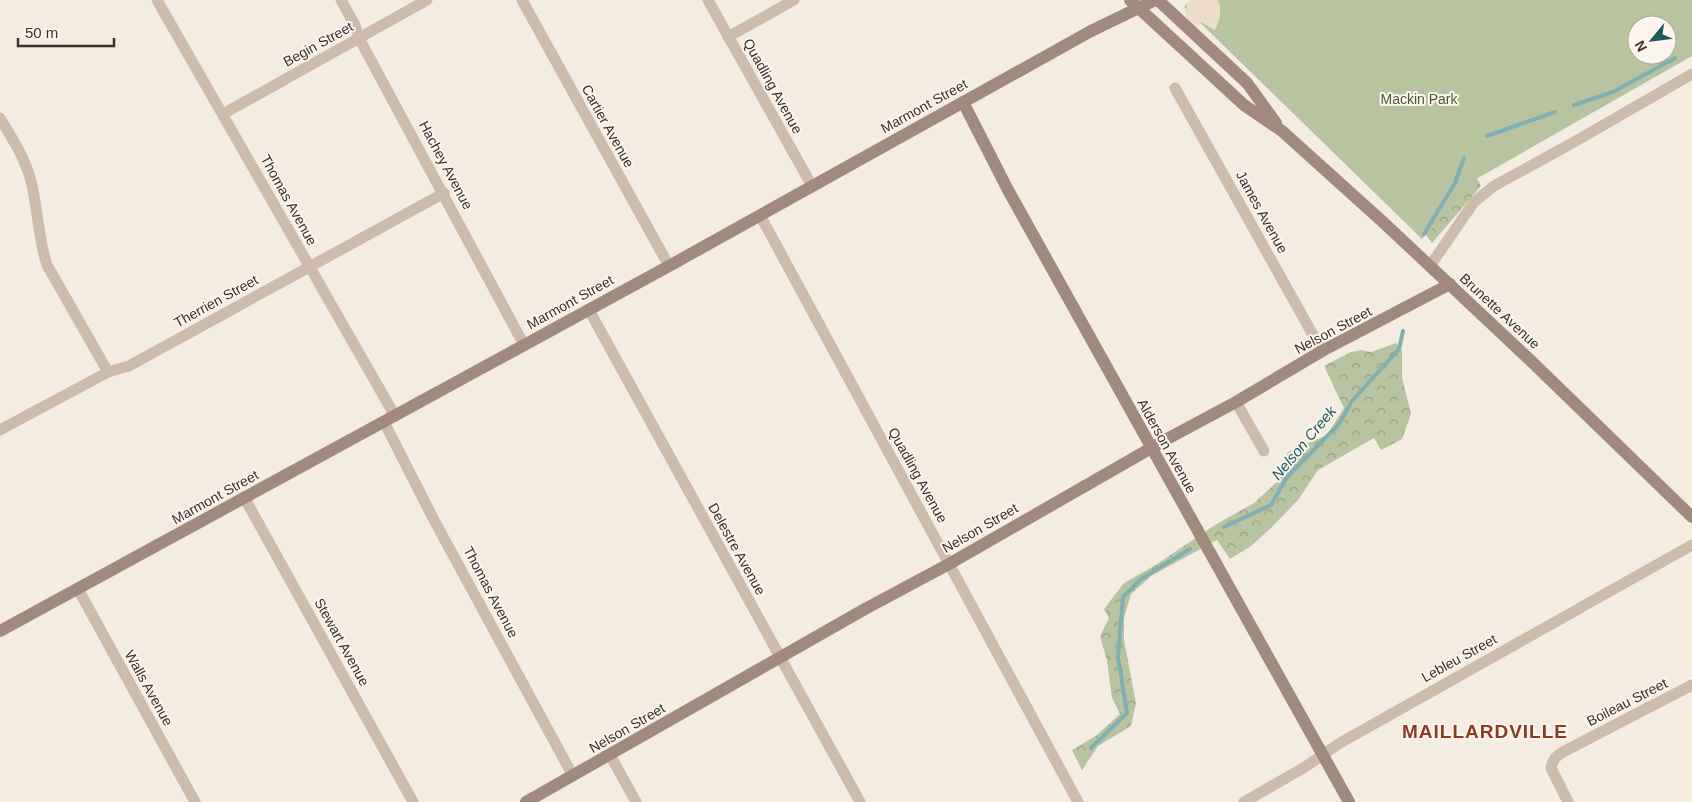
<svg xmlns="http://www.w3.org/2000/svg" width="1692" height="802" font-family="Helvetica,sans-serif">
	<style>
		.forest { fill: url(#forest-crowns) }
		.park { fill: #b8c4a0; fill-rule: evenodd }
		.plaza { fill: #ecdcc8 }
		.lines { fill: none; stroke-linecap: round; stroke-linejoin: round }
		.stream { stroke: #7fb0b2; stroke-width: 4 }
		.street { stroke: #cdbbac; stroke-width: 11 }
		.secondary { stroke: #a18a7d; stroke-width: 12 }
		.labels { text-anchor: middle; stroke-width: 4; stroke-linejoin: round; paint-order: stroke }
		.street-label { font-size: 14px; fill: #3b302b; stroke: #fbf5ee }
		.park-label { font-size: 14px; fill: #4a5a2e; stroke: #fbf5ee }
		.water-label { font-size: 15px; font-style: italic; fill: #1f5a5e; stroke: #fbf5ee }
		.district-label { font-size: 19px; font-weight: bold; letter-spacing: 1px; fill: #8c3b22; stroke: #fbf5ee }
	</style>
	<defs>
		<pattern id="forest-crowns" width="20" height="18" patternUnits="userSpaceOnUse" patternTransform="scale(1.25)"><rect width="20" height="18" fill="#b8c4a0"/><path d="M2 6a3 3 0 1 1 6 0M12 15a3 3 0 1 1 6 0" fill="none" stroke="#97a083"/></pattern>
	</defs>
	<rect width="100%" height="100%" fill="#f4ebe1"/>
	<!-- forest -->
	<g class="forest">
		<polygon points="1460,146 1481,186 1432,243 1406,210"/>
		<polygon points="1396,343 1402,351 1402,378 1411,414 1402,439 1381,450 1374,438 1318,470 1298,500 1271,528 1251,546 1230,559 1217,540 1151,576 1131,594 1124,618 1124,640 1136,703 1131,726 1098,746 1082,770 1072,750 1097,735 1120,714 1112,698 1107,661 1100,636 1109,618 1104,609 1124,583 1154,566 1215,525 1254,503 1278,481 1283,462 1288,452 1327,435 1344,408 1324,366 1351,352 1361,350 1371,352"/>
	</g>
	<!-- park -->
	<path class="park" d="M 1191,0 L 1692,0 L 1692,56 L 1478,178 L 1422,239 L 1184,7 ZM 1637,25 L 1667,25 L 1667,55 L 1637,55 Z"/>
	<!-- plaza -->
	<polygon class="plaza" points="1190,0 1218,0 1220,6 1220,18 1215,30 1201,22 1195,28 1193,25 1188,19 1186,12 1187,5"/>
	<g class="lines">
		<!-- stream -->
		<g class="stream">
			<polyline points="1574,105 1613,92 1675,58"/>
			<polyline points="1487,136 1555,112"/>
			<polyline points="1424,234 1455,183 1464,158"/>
			<polyline points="1224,527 1271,505 1287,477 1339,424 1352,401 1399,349 1403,331"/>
			<polyline points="1091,748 1127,713 1118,657 1123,597 1141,579 1190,549"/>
		</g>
		<!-- street -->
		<g class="street">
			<polyline points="157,0 395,416"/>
			<polyline points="341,0 355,25 359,38 524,345"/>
			<polyline points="522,0 669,266"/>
			<polyline points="708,0 812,186"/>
			<polyline points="728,37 794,0"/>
			<polyline points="1175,88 1322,351"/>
			<polyline points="223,114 427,0"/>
			<path d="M 0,118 C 12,138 25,158 31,181 C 38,209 38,238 47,265 L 108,372"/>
			<polyline points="760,215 1078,802"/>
			<polyline points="1430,266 1474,202 1494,186 1576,141 1692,74"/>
			<polyline points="589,310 860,802"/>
			<polyline points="1236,402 1264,451"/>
			<polyline points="384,422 434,520 573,776"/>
			<polyline points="0,430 108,372 129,366 444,193"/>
			<polyline points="244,497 413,802"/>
			<polyline points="78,589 195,802"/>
			<polyline points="610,755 636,802"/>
			<polyline points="1244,802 1305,767 1340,743 1692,545"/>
			<path d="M 1568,802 L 1551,768 C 1552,761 1555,757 1561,753 L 1692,685"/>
		</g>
		<!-- secondary -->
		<g class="secondary">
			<polyline points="1130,0 1244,105 1282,131 1384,223 1530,360 1692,517"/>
			<polyline points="1158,0 1247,83 1276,123"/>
			<polyline points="963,102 1008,190 1349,802"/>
			<polyline points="0,631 669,266 1091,31 1155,0"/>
			<polyline points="526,802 865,609 949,564 1167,439 1236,402 1322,351 1450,284"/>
		</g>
	</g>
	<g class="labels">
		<!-- street labels -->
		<g class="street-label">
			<text transform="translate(318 44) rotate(-29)" y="5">Begin Street</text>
			<text transform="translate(773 86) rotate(61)" y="5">Quadling Avenue</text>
			<text transform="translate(924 106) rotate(-29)" y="5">Marmont Street</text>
			<text transform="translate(608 126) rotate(61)" y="5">Cartier Avenue</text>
			<text transform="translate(446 165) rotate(62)" y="5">Hachey Avenue</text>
			<text transform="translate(289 200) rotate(61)" y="5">Thomas Avenue</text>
			<text transform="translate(1262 212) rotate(61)" y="5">James Avenue</text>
			<text transform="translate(216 301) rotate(-29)" y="5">Therrien Street</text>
			<text transform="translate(570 302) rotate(-29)" y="5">Marmont Street</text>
			<text transform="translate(1500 311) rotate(43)" y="5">Brunette Avenue</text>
			<text transform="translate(1333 330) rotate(-28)" y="5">Nelson Street</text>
			<text transform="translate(1167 446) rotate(61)" y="5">Alderson Avenue</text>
			<text transform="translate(918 475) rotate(61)" y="5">Quadling Avenue</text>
			<text transform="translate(215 497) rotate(-29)" y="5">Marmont Street</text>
			<text transform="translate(980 528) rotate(-30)" y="5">Nelson Street</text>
			<text transform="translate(737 549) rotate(61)" y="5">Delestre Avenue</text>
			<text transform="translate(491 592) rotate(62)" y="5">Thomas Avenue</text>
			<text transform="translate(342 642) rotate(61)" y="5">Stewart Avenue</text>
			<text transform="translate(1459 658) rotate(-29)" y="5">Lebleu Street</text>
			<text transform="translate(149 688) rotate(61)" y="5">Walls Avenue</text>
			<text transform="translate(1627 702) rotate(-27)" y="5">Boileau Street</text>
			<text transform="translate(627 728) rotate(-30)" y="5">Nelson Street</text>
		</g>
		<!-- park labels -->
		<g class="park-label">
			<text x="1419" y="104">Mackin Park</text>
		</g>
		<!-- water labels -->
		<g class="water-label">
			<text transform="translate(1304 443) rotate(-50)" y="5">Nelson Creek</text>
		</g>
		<!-- district labels -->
		<g class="district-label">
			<text x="1485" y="738">MAILLARDVILLE</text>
		</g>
	</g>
	<!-- north arrow -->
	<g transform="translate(1652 40) rotate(241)"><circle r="24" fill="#fbf5ee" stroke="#aea6a0"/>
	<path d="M0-4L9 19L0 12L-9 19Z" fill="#1f5a5e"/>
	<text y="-8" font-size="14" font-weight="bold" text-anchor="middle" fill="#3b302b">N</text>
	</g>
	<!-- scale -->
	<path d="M18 38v8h96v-8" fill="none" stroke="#3b302b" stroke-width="2.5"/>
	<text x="25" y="38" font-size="15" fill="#3b302b" stroke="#fbf5ee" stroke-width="4" paint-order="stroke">50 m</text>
</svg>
